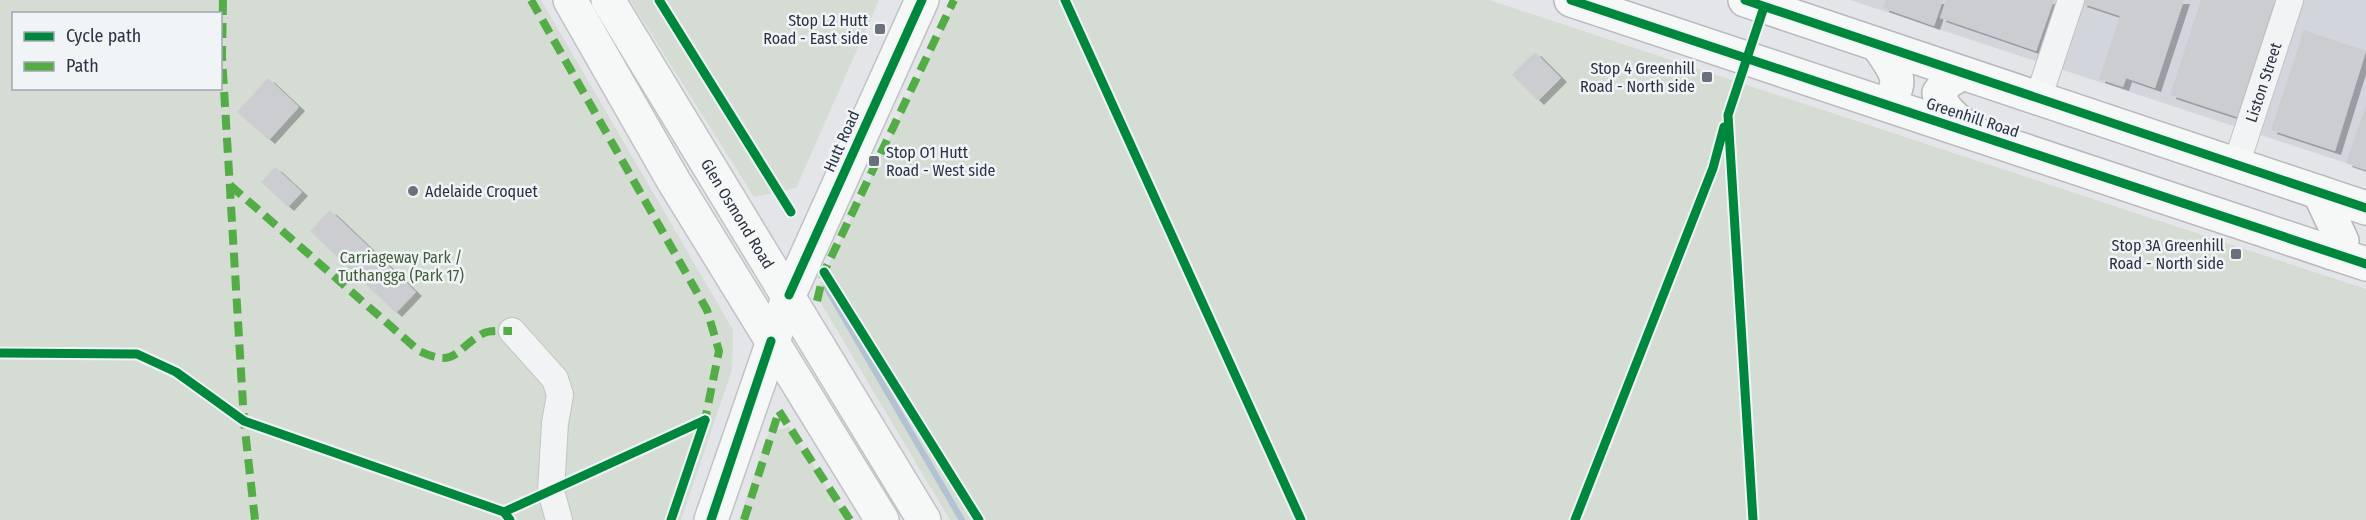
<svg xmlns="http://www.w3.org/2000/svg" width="2366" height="520" font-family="'Fira Sans Condensed',sans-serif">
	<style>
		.built { fill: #d2d5db }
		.green { fill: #d4dcd4; fill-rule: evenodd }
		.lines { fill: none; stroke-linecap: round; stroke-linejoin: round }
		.stream { stroke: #b2c2d3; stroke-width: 6 }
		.building { fill: #cccdd0; filter: url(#shadow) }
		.minor-casing { stroke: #c1c3c6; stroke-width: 28 }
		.major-casing { stroke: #c0c2c6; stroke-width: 36 }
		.highway-casing { stroke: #b6b8bd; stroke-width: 36 }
		.minor { stroke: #f2f3f5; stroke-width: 26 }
		.major { stroke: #f6f7f7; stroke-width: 33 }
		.highway { stroke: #f6f7f7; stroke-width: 33 }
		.quiet { stroke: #53ac46; stroke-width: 8; stroke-dasharray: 15 8; stroke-linecap: butt }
		.cycleway-casing { stroke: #f1f4f7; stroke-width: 13 }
		.cycleway { stroke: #00873e; stroke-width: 9 }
		.poi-dot { fill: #6b717c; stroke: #f1f4f7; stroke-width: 2 }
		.labels { text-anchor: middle; stroke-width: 5; stroke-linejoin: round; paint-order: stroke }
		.poi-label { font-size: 16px; fill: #2a3342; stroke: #f1f4f7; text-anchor: end }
		.street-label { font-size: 16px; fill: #2a3342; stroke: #f1f4f7 }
		.park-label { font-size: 16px; fill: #3f5e37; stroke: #f1f4f7 }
	</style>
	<defs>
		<filter id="shadow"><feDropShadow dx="6" dy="4" stdDeviation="0" flood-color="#0004"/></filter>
	</defs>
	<rect width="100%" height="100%" fill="#e3e5e8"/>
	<!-- built -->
	<polygon class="built" points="1850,0 2366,0 2366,169 2346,163"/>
	<!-- green -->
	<g class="green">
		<path d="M 0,0 L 541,0 L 733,330 L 732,370 L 681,520 L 0,520 ZM 14,14 L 220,14 L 220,88 L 14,88 Z"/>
		<polygon points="630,0 879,0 796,188 754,197"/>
		<polygon points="956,0 1489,0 2366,289 2366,520 950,520 815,293"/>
		<polygon points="789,427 847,520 739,520 769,432"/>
	</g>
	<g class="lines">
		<!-- stream -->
		<polyline class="stream" points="826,287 962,520"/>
	</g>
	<!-- building -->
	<g class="building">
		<polygon points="1886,0 1943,0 1934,26 1883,8"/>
		<polygon points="1946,0 2054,0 2036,51 1940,18"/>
		<polygon points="2082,0 2184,0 2155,88 2126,78 2123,87 2099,79 2120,16 2081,3"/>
		<polygon points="2201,0 2275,0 2237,117 2170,95"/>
		<polygon points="2304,30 2366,51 2335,151 2271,130"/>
		<polygon points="1535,52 1561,78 1538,101 1512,75"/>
		<polygon points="268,78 299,107 269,140 237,112"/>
		<polygon points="2366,105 2366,170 2346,163"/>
		<polygon points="275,167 302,192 288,207 261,182"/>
		<polygon points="330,210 416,292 396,313 310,231"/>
	</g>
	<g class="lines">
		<!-- minor casing -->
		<g class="minor-casing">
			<g id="minor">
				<polyline points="2038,99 2071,0"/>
				<path id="s1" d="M 2236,165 L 2290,0"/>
				<polyline points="512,331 555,379 560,395 555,423 551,491 559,520"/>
			</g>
		</g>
		<!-- major casing -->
		<g class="major-casing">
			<g id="major">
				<polyline points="570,0 673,180 882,520"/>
				<path id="s2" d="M 608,0 L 924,520"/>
				<polyline points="711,520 789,295 922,0"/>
			</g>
		</g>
		<!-- highway casing -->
		<g class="highway-casing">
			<g id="highway">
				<polyline points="1571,0 2366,264"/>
				<polyline points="1745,0 2366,208"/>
				<path d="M 1878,45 C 1893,69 1908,81 1885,104"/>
				<path d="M 1962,73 L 1947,82 L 1939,93 C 1941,110 1958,120 1970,131"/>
				<polyline points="2319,192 2342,241 2340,248 2332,253"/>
			</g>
		</g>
		<!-- minor -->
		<use href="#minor" class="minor"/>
		<!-- major -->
		<use href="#major" class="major"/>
		<!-- highway -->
		<use href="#highway" class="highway"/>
		<!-- quiet -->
		<g class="quiet">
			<polyline points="223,0 222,56 244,421 255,520"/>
			<polyline points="531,0 707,310 719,351 705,420"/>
			<path d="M 230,185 L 419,351 C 458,369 455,348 484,333 C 491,330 504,331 512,331"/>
			<polyline points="817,301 824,272 954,0"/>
			<polyline points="779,411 850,520"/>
			<polyline points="744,520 779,411"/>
		</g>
		<!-- cycleway casing -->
		<g class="cycleway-casing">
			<g id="cycleway">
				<polyline points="659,0 791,212"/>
				<polyline points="1065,0 1301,520"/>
				<polyline points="1571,0 2366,264"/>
				<polyline points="1745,0 2366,208"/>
				<polyline points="824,272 979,520"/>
				<polyline points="789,295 922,0"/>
				<polyline points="0,353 137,354 176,372 244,421 504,512 510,520"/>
				<polyline points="504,512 705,420"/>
				<polyline points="671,520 705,420"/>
				<polyline points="711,520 771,341"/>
				<polyline points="1575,520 1713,168 1724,127"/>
				<polyline points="1753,520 1728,115 1764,7"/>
			</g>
		</g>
		<!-- cycleway -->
		<use href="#cycleway" class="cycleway"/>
	</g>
	<!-- markers -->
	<g class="poi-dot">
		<rect x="874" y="23" width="12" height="12" rx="3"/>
		<rect x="1701" y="71" width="12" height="12" rx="3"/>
		<rect x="868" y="155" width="12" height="12" rx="3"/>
		<circle cx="413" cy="191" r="6"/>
		<rect x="2230" y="248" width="12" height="12" rx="3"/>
	</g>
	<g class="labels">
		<!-- poi labels -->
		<g class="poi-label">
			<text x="868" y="26">Stop L2 Hutt<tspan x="868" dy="18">Road - East side</tspan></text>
			<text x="1695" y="74">Stop 4 Greenhill<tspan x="1695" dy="18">Road - North side</tspan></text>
			<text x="886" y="158" text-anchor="start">Stop O1 Hutt<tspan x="886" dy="18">Road - West side</tspan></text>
			<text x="425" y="197" text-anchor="start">Adelaide Croquet</text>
			<text x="2224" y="251">Stop 3A Greenhill<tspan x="2224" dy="18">Road - North side</tspan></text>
		</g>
		<!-- street labels -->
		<g class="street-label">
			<text dy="6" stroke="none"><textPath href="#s1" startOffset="87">Liston Street</textPath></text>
			<text transform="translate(1973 117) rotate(18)" y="6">Greenhill Road</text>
			<text transform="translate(841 141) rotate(-66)" y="6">Hutt Road</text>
			<text dy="6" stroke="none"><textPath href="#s2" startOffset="250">Glen Osmond Road</textPath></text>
		</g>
		<!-- park labels -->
		<g class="park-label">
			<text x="401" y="263">Carriageway Park /<tspan x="401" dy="18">Tuthangga (Park 17)</tspan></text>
		</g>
	</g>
	<!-- legend -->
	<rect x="12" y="12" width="210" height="78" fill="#f1f4f7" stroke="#a1a7af" stroke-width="1.5"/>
	<rect x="24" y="32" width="30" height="9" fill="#00873e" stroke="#a1a7af" stroke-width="1.5"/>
	<text x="66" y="42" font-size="18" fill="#2a3342">Cycle path</text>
	<rect x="24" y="62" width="30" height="9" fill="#53ac46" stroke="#a1a7af" stroke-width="1.5"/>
	<text x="66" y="72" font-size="18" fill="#2a3342">Path</text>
</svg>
